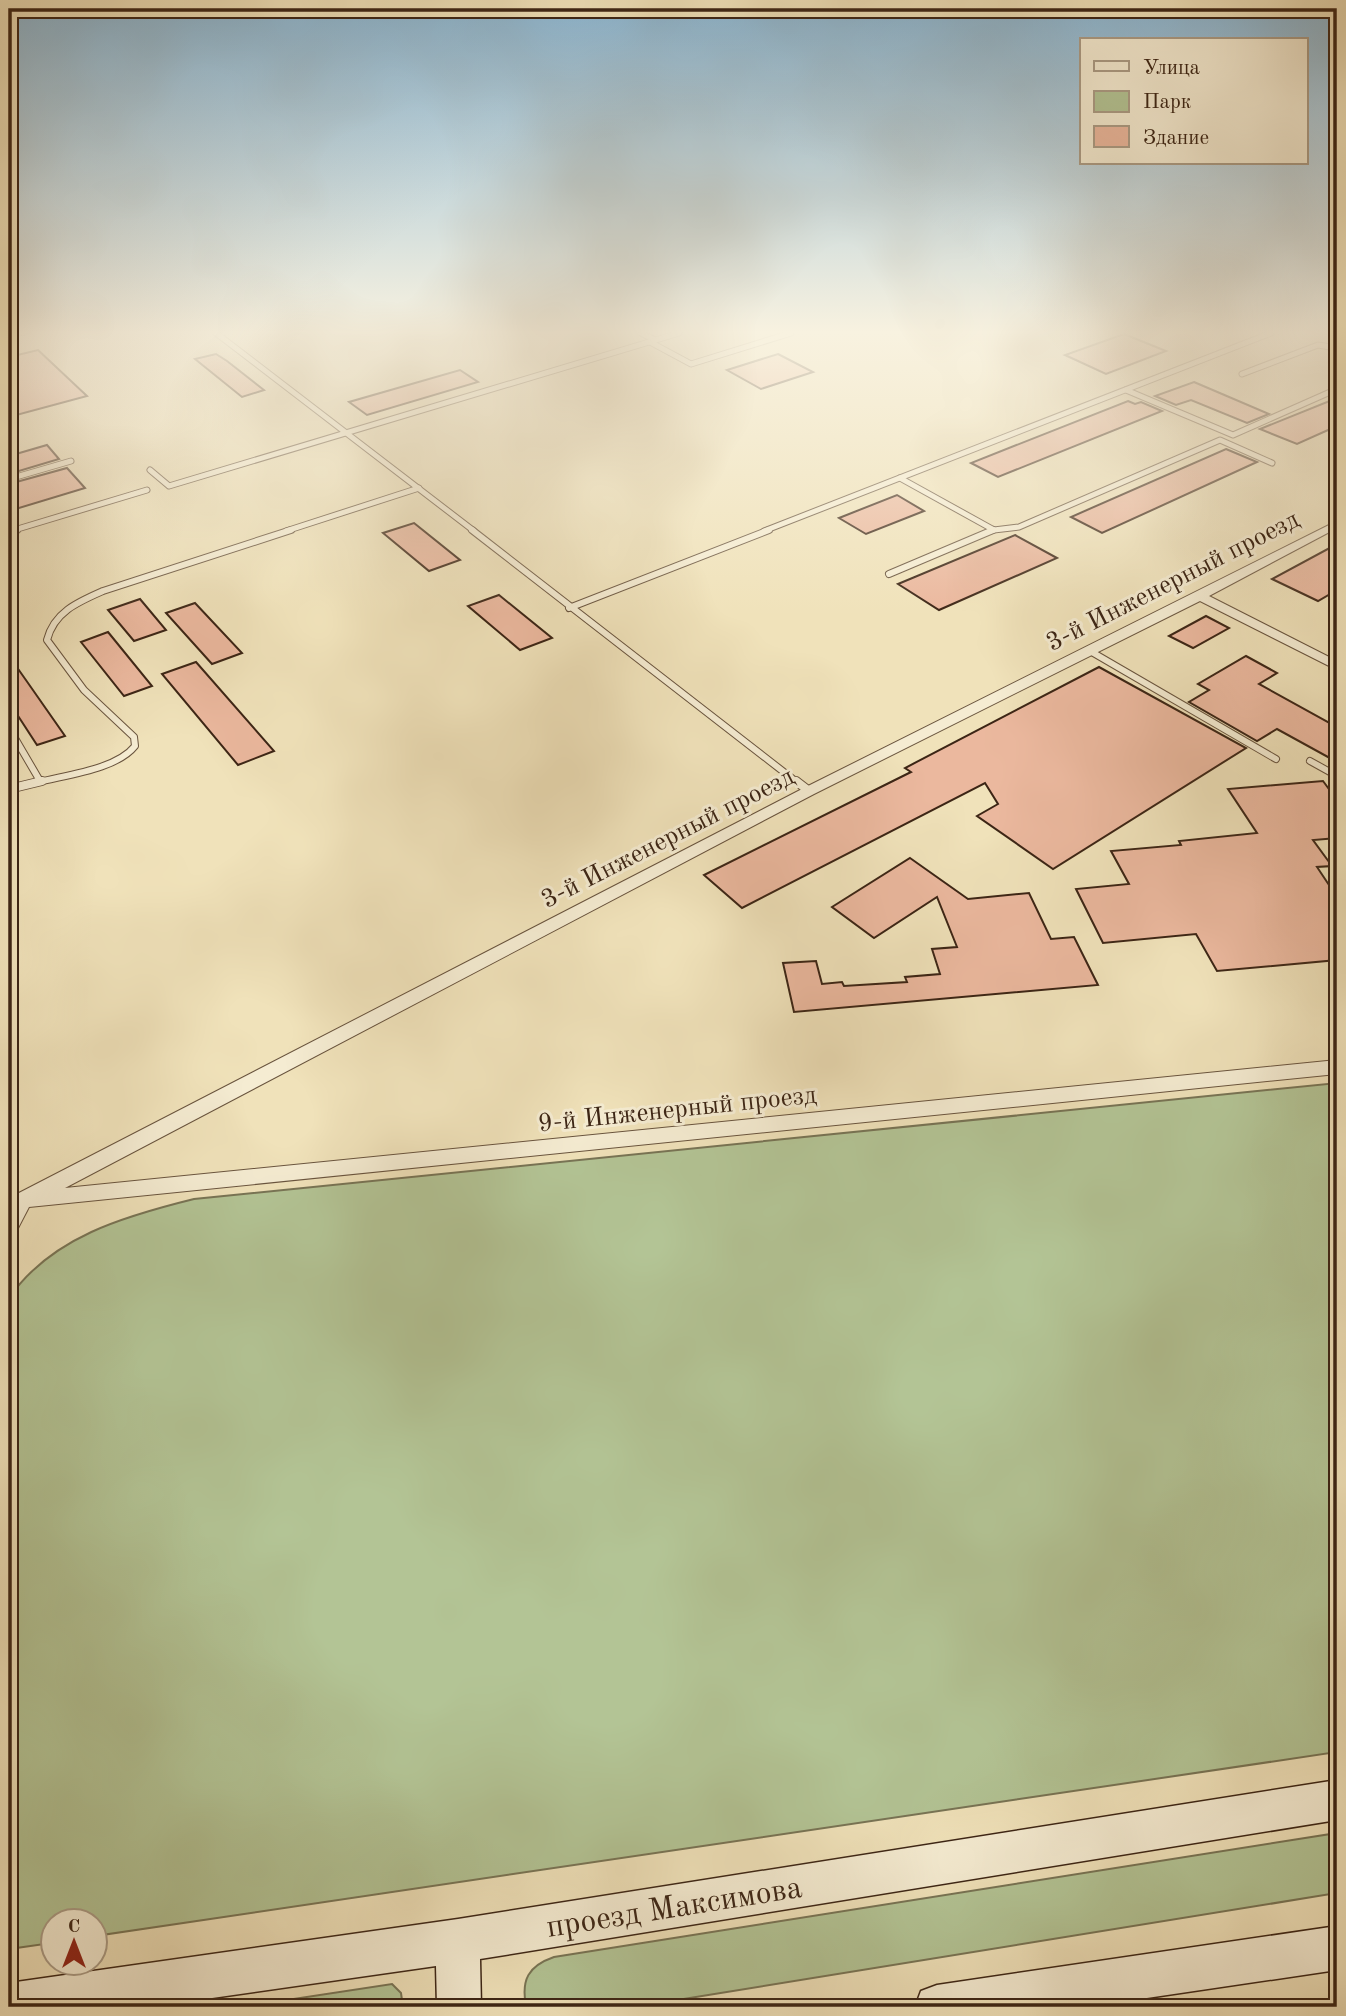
<svg xmlns="http://www.w3.org/2000/svg" width="1346" height="2016" font-family="'Old Standard TT',serif">
	<style>
		.green { fill: #b3c495; stroke: #787455; stroke-width: 2 }
		.building { fill: #ebb89e; stroke: #3c2515; stroke-width: 2 }
		.lines { fill: none; stroke-linecap: round; stroke-linejoin: round }
		.lane-far2-casing { stroke: #69543e; stroke-width: 7 }
		.lane-far1-casing { stroke: #69543e; stroke-width: 8 }
		.lane-casing { stroke: #69543e; stroke-width: 10 }
		.street-casing { stroke: #69543e; stroke-width: 2 }
		.secondary-casing { stroke: #3c2515; stroke-width: 3 }
		.path { stroke: #3c2515; stroke-width: 2; stroke-dasharray: 1 2; stroke-linecap: butt }
		.lane-far2 { stroke: #f5ecd2; stroke-width: 5 }
		.lane-far1 { stroke: #f5ecd2; stroke-width: 6 }
		.lane { stroke: #f5ecd2; stroke-width: 8 }
		.street { fill: #f5ecd2; fill-rule: evenodd }
		.secondary { fill: #f5ecd2; fill-rule: evenodd }
		.labels { text-anchor: middle; stroke-width: 6; stroke-linejoin: round; paint-order: stroke }
		.street-label { font-size: 26px; fill: #3c2515; stroke: #f5ecd2 }
		.near-street-label { font-size: 32px; fill: #3c2515; stroke: #f5ecd2 }
	</style>
	<rect width="100%" height="100%" fill="#f0e2ba"/>
	<filter id="stains"><feTurbulence type="fractalNoise" baseFrequency=".00286" numOctaves="4"/><feColorMatrix values="0 0 0 0 .2 0 0 0 0 .09 0 0 0 0 .02 0 0 0 .5 -.17"/></filter>
	<radialGradient id="worn" r=".72"><stop offset=".6" stop-color="#630" stop-opacity="0"/><stop offset="1" stop-color="#630" stop-opacity=".3"/></radialGradient>
	<!-- green -->
	<g class="green">
		<path d="M 1337,1083 L 1337,1752 L 95,1936 L 94,1922 L 52,1922 L 52,1943 L 9,1949 L 9,1298 C 51,1237 125,1216 194,1199 Z"/>
		<path d="M 1337,1833 L 1337,1893 L 634,2007 L 526,2006 C 521,1980 528,1966 554,1957 Z"/>
		<polygon points="392,1984 401,1993 403,2007 241,2007"/>
	</g>
	<!-- building -->
	<g class="building">
		<polygon points="1124,334 1166,351 1106,374 1065,355"/>
		<polygon points="38,350 87,396 9,417 9,357"/>
		<polygon points="216,354 227,361 264,390 242,397 195,359"/>
		<polygon points="778,354 813,372 761,389 727,370"/>
		<polygon points="460,370 478,382 367,415 349,402"/>
		<polygon points="1194,382 1269,414 1247,423 1191,400 1176,405 1155,396"/>
		<polygon points="1337,398 1337,426 1297,444 1260,429"/>
		<polygon points="1128,401 1135,404 1141,402 1162,411 998,477 971,463"/>
		<polygon points="47,445 59,459 9,474 9,456"/>
		<polygon points="1226,449 1257,462 1102,533 1071,517"/>
		<polygon points="67,468 85,488 9,511 9,484"/>
		<polygon points="897,495 924,511 866,534 839,518"/>
		<polygon points="414,523 460,560 429,571 383,533"/>
		<polygon points="1015,535 1057,558 939,610 898,584"/>
		<polygon points="1337,544 1337,590 1318,601 1272,579"/>
		<polygon points="499,595 552,638 520,650 468,606"/>
		<polygon points="140,599 166,630 134,641 108,610"/>
		<polygon points="195,603 242,653 212,664 166,613"/>
		<polygon points="1206,616 1229,628 1193,648 1169,636"/>
		<polygon points="108,632 152,686 124,696 81,642"/>
		<polygon points="9,656 28,683 65,736 37,745 9,702"/>
		<polygon points="1246,656 1277,673 1259,684 1337,727 1337,762 1277,729 1257,741 1189,702 1209,690 1198,684"/>
		<polygon points="196,662 274,751 238,765 162,674"/>
		<polygon points="1099,667 1246,748 1053,869 977,816 998,804 985,783 742,908 704,875 911,772 905,768"/>
		<polygon points="1323,781 1337,800 1337,838 1313,840 1332,866 1317,867 1337,897 1337,960 1217,971 1196,934 1103,943 1076,889 1129,884 1111,851 1181,845 1179,841 1257,833 1228,789"/>
		<polygon points="910,858 968,899 1029,893 1051,939 1074,937 1098,985 794,1012 783,963 816,961 822,984 842,982 844,986 907,982 905,977 940,974 932,949 957,947 937,897 874,938 832,907"/>
	</g>
	<g class="lines">
		<!-- lane-far2 casing -->
		<g class="lane-far2-casing">
			<g id="lane-far2">
				<polyline points="216,333 474,531"/>
				<polyline points="641,333 655,340"/>
				<polyline points="650,342 691,364 791,333"/>
				<polyline points="1242,374 1318,345 1337,348"/>
				<polyline points="1126,390 1233,435 1337,389"/>
				<polyline points="150,470 169,486 679,333"/>
				<polyline points="900,478 994,530 991,531"/>
				<polyline points="9,479 71,461"/>
				<polyline points="994,530 1019,527 1220,440 1272,463"/>
				<polyline points="11,531 147,490"/>
				<polyline points="286,531 419,488"/>
				<polyline points="764,531 1271,333"/>
			</g>
		</g>
		<!-- lane-far1 casing -->
		<g class="lane-far1-casing">
			<g id="lane-far1">
				<polyline points="472,530 798,783"/>
				<polyline points="9,532 17,530"/>
				<polyline points="889,574 993,530"/>
				<polyline points="569,608 769,530"/>
				<polyline points="1090,651 1276,759"/>
				<polyline points="9,728 40,781"/>
				<polyline points="1310,761 1337,776"/>
				<path d="M 35,783 C 64,775 116,770 135,746 L 134,737 L 84,690 L 47,640 C 54,612 78,602 103,591 L 291,530"/>
			</g>
		</g>
		<!-- lane casing -->
		<g class="lane-casing">
			<g id="lane">
				<polyline points="796,781 809,791"/>
				<polyline points="9,789 42,781"/>
			</g>
		</g>
		<!-- street casing -->
		<g class="street-casing">
			<polygon id="street" points="1337,521 1337,528 1209,596 1337,661 1337,670 1200,601 814,794 65,1188 1337,1060 1337,1074 29,1207 16,1232 9,1235 9,1207 15,1195 804,788"/>
		</g>
		<!-- secondary casing -->
		<g class="secondary-casing">
			<g id="secondary">
				<polygon points="1337,1780 1337,1820 480,1959 481,2007 437,2007 436,1966 149,2007 9,2007 9,1983 458,1919"/>
				<polygon points="1337,1926 1337,1970 1086,2007 915,2007 921,1991 937,1985"/>
			</g>
		</g>
		<!-- path -->
		<polyline class="path" points="9,338 31,333"/>
		<!-- lane-far2 -->
		<use href="#lane-far2" class="lane-far2"/>
		<!-- lane-far1 -->
		<use href="#lane-far1" class="lane-far1"/>
		<!-- lane -->
		<use href="#lane" class="lane"/>
		<!-- street -->
		<use href="#street" class="street"/>
		<!-- secondary -->
		<use href="#secondary" class="secondary"/>
	</g>
	<!-- sky -->
	<linearGradient id="sky" x2="0" y2="1"><stop stop-color="#8ab7d5"/><stop offset="0.54" stop-color="#f8f2e0"/><stop offset="1" stop-color="#f8f2e0" stop-opacity="0"/></linearGradient>
	<rect width="1346" height="615" fill="url(#sky)"/>
	<g class="labels">
		<!-- street labels -->
		<g class="street-label">
			<text transform="translate(1172 580) rotate(-27)" y="9">3-й Инженерный проезд</text>
			<text transform="translate(667 837) rotate(-27)" y="9">3-й Инженерный проезд</text>
			<text transform="translate(677 1108) rotate(-6)" y="9">9-й Инженерный проезд</text>
		</g>
		<!-- near-street labels -->
		<g class="near-street-label">
			<text transform="translate(674 1906) rotate(-9)" y="11">проезд Максимова</text>
		</g>
	</g>
	<!-- margin -->
	<rect width="1346" height="2016" fill="none" stroke="#f0e2ba" stroke-width="35"/>
	<rect x="10" y="10" width="1325" height="1995" fill="none" stroke="#3c2515" stroke-width="3.5"/>
	<rect x="18" y="18" width="1311" height="1981" fill="none" stroke="#3c2515" stroke-width="2"/>
	<!-- legend -->
	<rect x="1080" y="38" width="228" height="126" fill="#f5ecd2" stroke="#ab9c86" stroke-width="2"/>
	<rect x="1094" y="61" width="35" height="10" fill="#f5ecd2" stroke="#ab9c86" stroke-width="2"/>
	<text x="1143" y="74" font-size="21" fill="#3c2515">Улица</text>
	<rect x="1094" y="91" width="35" height="21" fill="#b3c495" stroke="#ab9c86" stroke-width="2"/>
	<text x="1143" y="108" font-size="21" fill="#3c2515">Парк</text>
	<rect x="1094" y="126" width="35" height="21" fill="#ebb89e" stroke="#ab9c86" stroke-width="2"/>
	<text x="1143" y="144" font-size="21" fill="#3c2515">Здание</text>
	<!-- north arrow -->
	<g transform="translate(74 1942)"><circle r="33" fill="#f5ecd2" stroke="#ab9c86" stroke-width="2"/>
	<path d="M0-5L12 26L0 18L-12 26Z" fill="#8f2418"/>
	<text y="-10" font-size="19" font-weight="bold" text-anchor="middle" fill="#3c2515">С</text>
	</g>
	<rect width="100%" height="100%" filter="url(#stains)"/>
	<rect width="100%" height="100%" fill="url(#worn)"/>
</svg>
